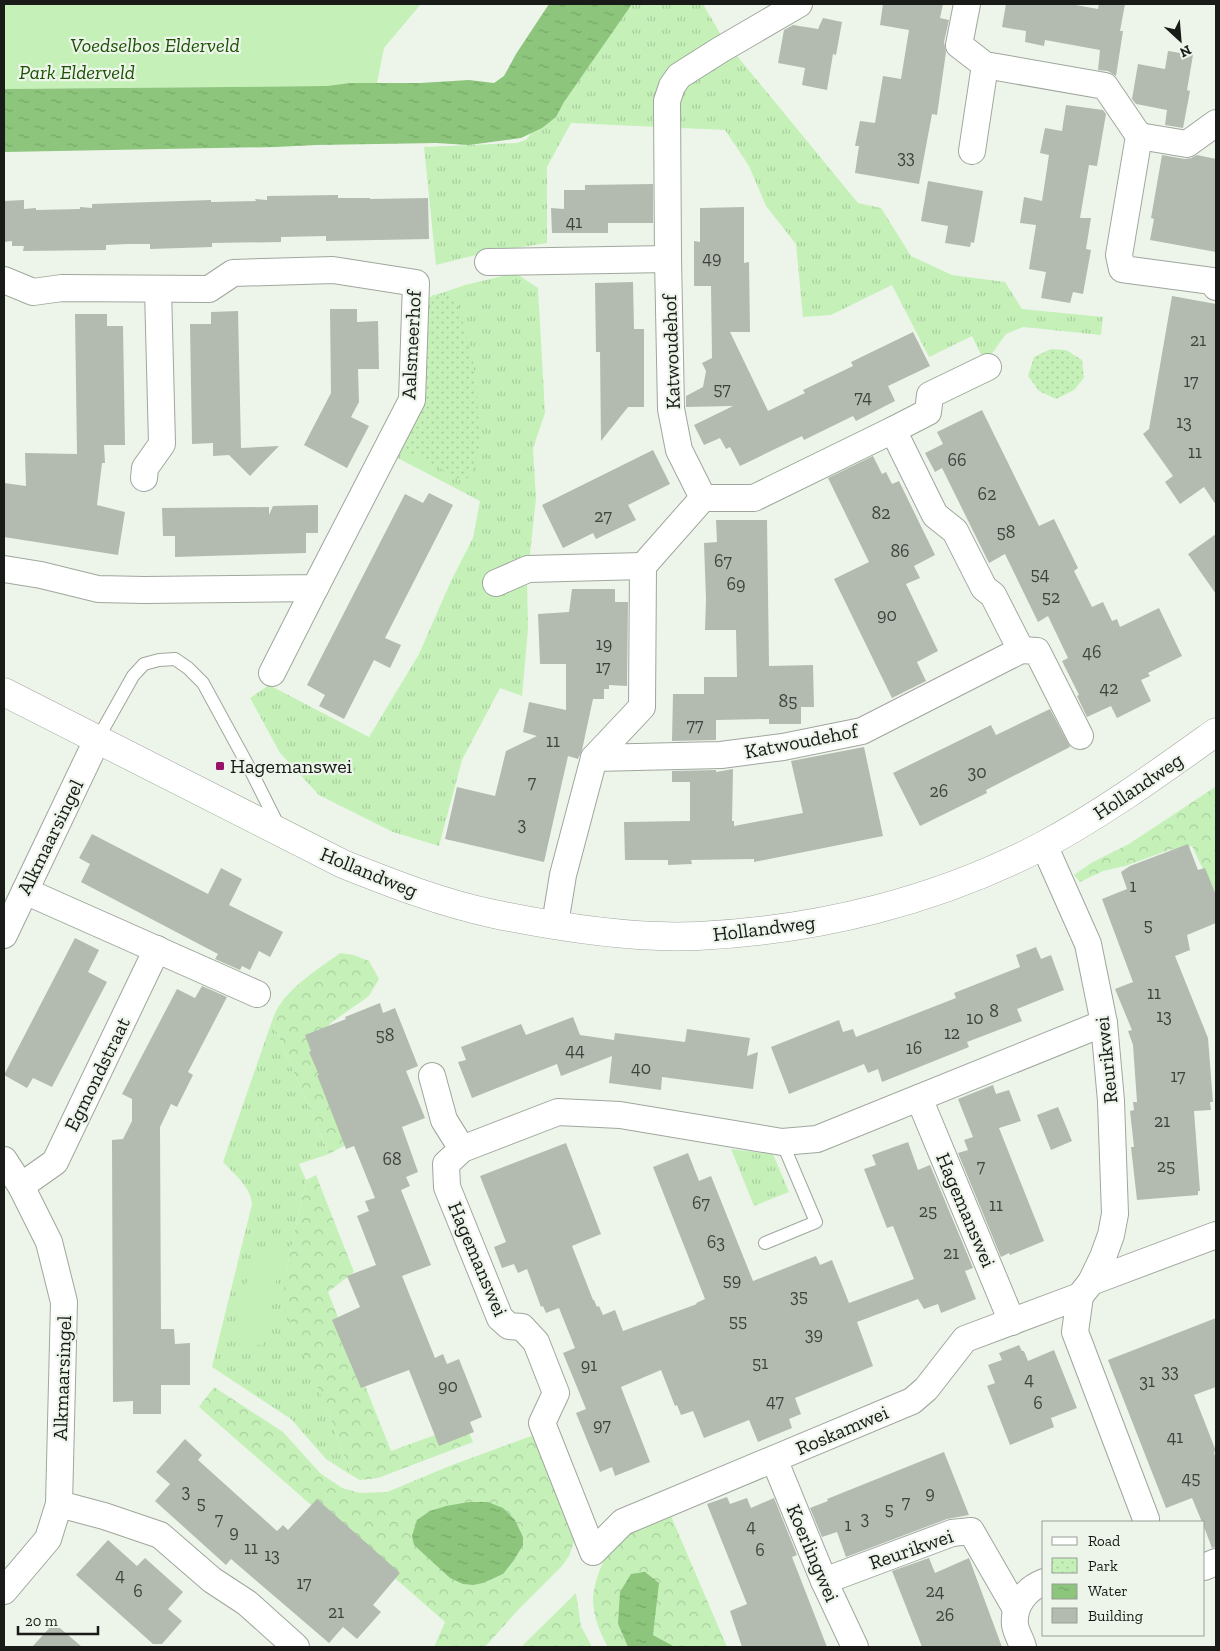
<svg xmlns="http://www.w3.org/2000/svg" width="1220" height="1651" font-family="'Zilla Slab',serif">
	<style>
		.grass { fill: url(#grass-tufts) }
		.forest { fill: url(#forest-crowns) }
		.park { fill: url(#park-dots) }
		.garden { fill: #c5f1b9 }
		.water { fill: url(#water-ripples) }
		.building { fill: #b3bab0 }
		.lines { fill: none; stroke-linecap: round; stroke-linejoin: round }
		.lane-casing { stroke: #9fa79d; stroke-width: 14 }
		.street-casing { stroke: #9fa79d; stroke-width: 28 }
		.secondary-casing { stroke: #9fa79d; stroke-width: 29 }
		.lane { stroke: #fff; stroke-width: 12 }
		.street { stroke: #fff; stroke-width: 26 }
		.secondary { stroke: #fff; stroke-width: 28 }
		.poi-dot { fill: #981367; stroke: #edf5eb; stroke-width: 2 }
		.labels { text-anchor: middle; stroke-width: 4.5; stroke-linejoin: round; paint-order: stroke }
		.number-label { font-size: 18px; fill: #3f433d }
		.park-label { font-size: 20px; font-style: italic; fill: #1d5205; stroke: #edf5eb }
		.street-label { font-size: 20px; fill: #181b17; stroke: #edf5eb }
		.poi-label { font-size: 20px; fill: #181b17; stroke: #edf5eb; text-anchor: start }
	</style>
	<defs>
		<pattern id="grass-tufts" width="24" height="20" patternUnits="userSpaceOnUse" patternTransform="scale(1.25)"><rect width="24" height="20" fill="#c5f1b9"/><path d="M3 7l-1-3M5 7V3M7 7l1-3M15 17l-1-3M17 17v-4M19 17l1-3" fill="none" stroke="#a8ce9e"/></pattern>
		<pattern id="forest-crowns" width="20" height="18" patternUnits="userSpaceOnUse" patternTransform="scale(1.25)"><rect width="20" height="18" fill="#c5f1b9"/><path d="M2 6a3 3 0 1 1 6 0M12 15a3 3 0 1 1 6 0" fill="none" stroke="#a8ce9e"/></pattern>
		<pattern id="park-dots" width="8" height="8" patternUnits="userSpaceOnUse" patternTransform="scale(1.25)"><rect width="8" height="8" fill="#c5f1b9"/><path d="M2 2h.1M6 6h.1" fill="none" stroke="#a8ce9e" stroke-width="1.8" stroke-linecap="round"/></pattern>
		<pattern id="water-ripples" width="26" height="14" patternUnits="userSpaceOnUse" patternTransform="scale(1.25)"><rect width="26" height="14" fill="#8cc57b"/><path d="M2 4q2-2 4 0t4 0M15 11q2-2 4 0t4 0" fill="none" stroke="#78a96a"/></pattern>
	</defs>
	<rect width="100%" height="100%" fill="#edf5eb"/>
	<!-- grass -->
	<g class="grass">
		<polygon points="631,4 703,4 724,40 858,203 881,208 911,256 952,275 1005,282 1022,309 1103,317 1101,335 1023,327 1006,334 985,363 972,336 929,357 892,285 831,315 803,317 796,244 766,206 749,166 725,130 571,123 547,167 547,243 484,253 436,265 424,147 516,143 526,140"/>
		<polygon points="515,273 538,288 545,413 533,448 536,498 527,582 528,629 522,696 500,688 462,760 439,846 393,832 319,795 280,753 250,698 269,685 369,737 419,654 451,581 473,538 480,501 390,454 427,298 465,285"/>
		<path d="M 272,1021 L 329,1154 L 299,1164 L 306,1180 L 286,1271 L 327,1409 L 351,1475 L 326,1459 L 291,1419 L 212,1367 L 252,1204 C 251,1187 234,1174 223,1162 Z"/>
		<polygon points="731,1149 773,1154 789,1192 754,1206"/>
	</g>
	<!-- forest -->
	<g class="forest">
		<polygon points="1215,787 1216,897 1192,846 1169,850 1125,866 1103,871 1080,882 1074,875 1091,863 1129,844"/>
		<path d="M 340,953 L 354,955 L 369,961 L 379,979 L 369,996 L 332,1022 L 316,1038 L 353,1141 L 329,1154 L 272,1021 C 282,990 315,972 340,953 Z"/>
		<polygon points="316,1175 354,1272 328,1292 391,1451 465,1424 473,1442 378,1478 360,1480 351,1475 327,1409 282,1303 286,1271 306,1180"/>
		<polygon points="214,1387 283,1432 320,1473 342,1488 360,1493 387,1492 452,1465 534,1435 575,1539 569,1556 562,1566 518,1610 485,1647 434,1647 445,1622 199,1407"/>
		<path d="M 668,1509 L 727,1647 L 675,1647 L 653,1635 L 655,1611 L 618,1624 L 628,1647 L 608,1647 C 600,1633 593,1616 593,1599 C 594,1579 607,1546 624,1534 C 638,1524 654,1517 668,1509 Z"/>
		<polygon points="576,1593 581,1626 592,1647 521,1647"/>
	</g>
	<!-- park -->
	<g class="park">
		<polygon points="432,295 456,296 473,361 477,394 480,443 474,467 468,478 461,480 429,462 397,447 420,346 428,346"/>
		<polygon points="1051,349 1066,350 1082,360 1084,378 1074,390 1056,399 1039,391 1028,376 1034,357"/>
	</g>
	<!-- garden -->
	<g class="garden">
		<polygon points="4,4 421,4 384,48 377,83 350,83 327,86 4,89"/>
		<polygon points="256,1246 282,1253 263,1346 232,1339"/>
	</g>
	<!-- water -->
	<g class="water">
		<polygon points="549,4 632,4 564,102 556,117 542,128 521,138 469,145 436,143 316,145 276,147 4,152 4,89 327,86 350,83 420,83 469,80 494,83 504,76 516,54"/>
		<polygon points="469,1502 488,1502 503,1508 515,1520 523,1537 523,1545 514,1560 503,1574 483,1583 473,1585 463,1584 450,1578 414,1545 412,1536 417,1520 430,1511 446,1506"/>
		<polygon points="645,1572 659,1583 653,1635 675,1647 628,1647 618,1624 620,1592 631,1574"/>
	</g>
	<!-- building -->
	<g class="building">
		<polygon points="883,4 943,4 940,18 949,20 944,42 946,52 937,115 932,114 919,184 855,173 859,146 855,146 860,121 875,123 883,76 901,79 909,30 880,25"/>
		<polygon points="1006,4 1070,4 1098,9 1099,4 1125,4 1120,31 1123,31 1116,76 1108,71 1098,70 1100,50 1045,40 1044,46 1025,42 1026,31 1002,27"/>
		<polygon points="823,18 842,22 836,55 833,54 827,90 802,85 805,68 778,63 784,30 793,25 818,29"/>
		<polygon points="1168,51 1193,55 1187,90 1190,91 1183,128 1165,125 1167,110 1136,104 1132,99 1138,64 1165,69"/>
		<polygon points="1066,105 1103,110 1106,114 1097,166 1089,165 1080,218 1091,218 1086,249 1091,250 1083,294 1073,292 1070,303 1041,298 1046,272 1029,269 1036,225 1020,223 1024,197 1042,201 1049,155 1040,153 1045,128 1062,131"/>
		<polygon points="1162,155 1185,159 1191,158 1197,155 1216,159 1216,252 1150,240 1154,219 1151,218"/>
		<polygon points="928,181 983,191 974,243 971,242 970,247 945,243 948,226 921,221"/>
		<polygon points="653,184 653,223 608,223 608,233 552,233 551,208 564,209 564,190 585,190 585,185"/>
		<polygon points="338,195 338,198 370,198 370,199 428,198 429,239 326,241 326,236 281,237 281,242 212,243 212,247 150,249 150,244 128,244 106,245 106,250 23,251 24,246 12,246 12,241 4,242 4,201 24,200 24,209 36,208 36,210 80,209 80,207 92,208 92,204 211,200 211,202 256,201 255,199 267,200 267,196"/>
		<polygon points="744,207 744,263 749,262 750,332 730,332 768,411 805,393 803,390 853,366 851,362 913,332 930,366 888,386 895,401 856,421 853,416 804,440 802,436 740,466 730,447 726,449 720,438 704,445 694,425 733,406 686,407 686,396 703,387 706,371 702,363 712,358 711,286 694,286 694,241 700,242 700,208"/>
		<polygon points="633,282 634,329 644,329 644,407 628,407 601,441 600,352 596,352 595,283"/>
		<polygon points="1172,296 1216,304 1216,505 1204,487 1180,504 1165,482 1173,476 1143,434 1149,429"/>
		<polygon points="330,309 357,309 357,322 378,321 379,369 358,369 359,402 351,417 369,426 347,468 304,445 331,393"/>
		<polygon points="238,311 241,448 279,446 250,476 229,455 213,456 213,443 192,444 190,324 211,324 211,312"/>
		<polygon points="75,314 107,314 107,326 123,326 125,445 104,445 105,463 102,463 97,505 125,512 118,555 4,537 4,483 26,486 25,453 77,454"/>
		<polygon points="982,410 1039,526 1054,519 1078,568 1074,571 1092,607 1103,602 1112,621 1117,619 1120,627 1159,608 1182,656 1148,673 1150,676 1141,680 1151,701 1117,718 1111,706 1087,717 1077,696 1079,695 1062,661 1068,658 1048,616 1038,622 1005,554 989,563 942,468 935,472 925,453 943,444 937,432"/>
		<polygon points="653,450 670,484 628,505 636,520 596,539 593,533 563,548 542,505"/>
		<polygon points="873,456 882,474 886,472 892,484 899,481 935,555 914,566 920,578 906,584 938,651 917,662 926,681 892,698 834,579 869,562 828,478"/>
		<polygon points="429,493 453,505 385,638 401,645 390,668 374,660 344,719 319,706 325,695 307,685 405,494 423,503"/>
		<polygon points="318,505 318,533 306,533 306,553 175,557 175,536 163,536 162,508 269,507 269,515 273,506"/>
		<polygon points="716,520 767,520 769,666 813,665 814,707 801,707 801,724 769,724 769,719 716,720 716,740 672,741 673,694 704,694 704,677 737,677 736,630 705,630 706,599 704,543 717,542"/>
		<polygon points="1216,534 1216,594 1188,554"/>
		<polygon points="572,589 615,589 615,602 628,602 627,686 609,685 609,689 604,689 604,699 593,699 582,750 578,759 568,756 544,862 445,839 457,787 495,796 506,751 537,736 523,732 529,702 566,710 566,664 540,664 538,614 569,612"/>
		<polygon points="1050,709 1070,747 986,790 987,793 920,826 893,773 991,725 996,735"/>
		<polygon points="864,747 883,836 754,862 754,859 691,860 692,864 668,865 668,860 625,860 624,822 690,821 690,782 672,782 672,771 716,770 716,772 733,769 732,821 734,821 734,826 803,813 791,761"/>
		<polygon points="92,834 208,894 221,868 242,879 229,905 283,932 270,957 259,951 250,970 242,966 240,970 215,959 218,954 81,882 90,864 79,858"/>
		<polygon points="1188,844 1198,870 1205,868 1216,895 1216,923 1187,935 1190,950 1175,956 1208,1038 1213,1102 1210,1102 1211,1110 1194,1111 1200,1191 1198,1191 1198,1195 1137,1200 1131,1147 1134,1147 1130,1111 1134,1110 1133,1102 1137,1102 1133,1045 1128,1031 1132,1030 1115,989 1133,982 1102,899 1127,889 1121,872 1130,866"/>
		<polygon points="75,938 99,950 88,972 107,982 52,1087 33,1078 27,1088 4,1075"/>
		<polygon points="1036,947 1041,959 1051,955 1064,990 1017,1009 1022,1021 967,1042 969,1047 882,1082 878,1069 868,1073 864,1064 789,1094 771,1047 839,1020 843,1032 853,1029 856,1037 956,998 954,993 1020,967 1016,955"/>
		<polygon points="202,986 227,997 188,1072 193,1075 177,1107 171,1104 160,1127 161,1329 174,1329 175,1344 190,1343 190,1385 161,1385 161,1414 133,1414 133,1401 113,1402 112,1140 123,1139 132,1121 132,1099 122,1094 177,989 195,998"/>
		<polygon points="380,1003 383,1013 395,1008 418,1066 406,1071 425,1118 402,1127 418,1172 406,1177 410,1186 401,1190 431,1265 402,1276 435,1358 443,1354 447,1364 459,1359 482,1417 470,1422 474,1432 439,1446 409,1370 361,1388 332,1320 360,1307 347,1276 376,1265 357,1216 369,1211 365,1201 375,1198 354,1146 346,1149 317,1075 319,1075 309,1052 311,1051 305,1035 346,1019 345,1017"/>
		<polygon points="573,1017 580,1035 614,1040 615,1033 685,1042 687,1029 750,1038 747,1056 758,1052 753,1089 662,1077 661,1090 609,1083 612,1056 561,1076 557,1064 472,1098 458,1062 466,1060 461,1047 521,1024 526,1035"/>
		<polygon points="993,1085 996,1094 1009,1090 1021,1121 999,1128 1044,1241 1010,1255 1009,1253 1001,1257 958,1153 968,1150 964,1140 973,1137 958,1099"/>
		<polygon points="1058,1107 1072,1141 1051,1150 1037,1115"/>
		<polygon points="908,1142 918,1170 930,1165 973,1268 965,1271 976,1299 941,1313 938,1304 924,1309 918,1299 857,1322 873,1366 795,1398 801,1414 789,1419 792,1428 758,1442 749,1420 704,1438 693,1411 681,1415 677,1405 675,1406 661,1370 621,1387 650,1462 615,1476 612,1467 600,1472 576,1413 586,1409 563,1353 575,1348 559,1308 546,1313 543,1306 541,1307 527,1269 518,1273 514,1264 502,1268 494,1247 506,1242 480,1176 566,1143 601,1234 572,1246 593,1300 594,1300 597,1307 599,1306 603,1315 615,1310 623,1331 697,1304 696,1303 705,1299 653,1167 688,1153 699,1181 711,1176 753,1281 816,1256 820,1265 832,1260 849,1303 914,1279 893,1226 887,1228 864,1169 876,1165 872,1155"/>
		<polygon points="1216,1318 1216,1387 1194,1395 1216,1451 1214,1452 1216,1460 1216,1547 1212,1548 1204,1527 1204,1522 1202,1522 1192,1498 1166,1508 1108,1360"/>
		<polygon points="1019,1345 1022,1351 1024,1351 1028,1361 1054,1350 1077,1408 1051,1418 1054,1427 1010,1445 987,1386 995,1383 988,1365 1002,1360 999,1353"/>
		<polygon points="185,1439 202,1455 198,1460 277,1531 283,1525 288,1530 317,1499 400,1573 373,1605 381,1612 357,1639 343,1627 329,1643 231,1559 226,1565 155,1501 170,1484 156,1472"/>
		<polygon points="944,1452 969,1515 947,1519 846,1557 837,1532 822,1537 810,1508 828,1501 827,1499"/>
		<polygon points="727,1497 730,1504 747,1498 751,1508 774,1498 797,1555 792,1557 827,1647 742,1647 730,1611 747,1604 707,1504"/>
		<polygon points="108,1540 137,1566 145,1558 183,1592 168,1609 182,1621 162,1644 153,1644 76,1575"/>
		<polygon points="929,1558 935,1573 969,1558 1002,1647 922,1647 892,1571"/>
		<polygon points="54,1623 82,1647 32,1647"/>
	</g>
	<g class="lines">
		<!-- lane casing -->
		<g class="lane-casing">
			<g id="lane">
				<polyline points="97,740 133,676 144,664 159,660 175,659 188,668 203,683 251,771 279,827"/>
				<polyline points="765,1243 816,1222 782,1142"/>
			</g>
		</g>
		<!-- street casing -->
		<g class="street-casing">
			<g id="street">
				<polyline points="967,4 959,45 985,65 1105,86 1139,136 1119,255 1122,269 1212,281 1216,287"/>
				<polyline points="1139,136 1187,144 1216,123"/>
				<polyline points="972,151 985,65"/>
				<polyline points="668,259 667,101 672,86 679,76 720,50 799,4"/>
				<polyline points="488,262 668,259 671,409 679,450 703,498 643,566 642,707 594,758 721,755 783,747 862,731 1021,650"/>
				<polyline points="4,280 33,292 62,288 209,289 233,273 333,270 416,283 412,400 315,588 144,590 98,589 41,575 4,569"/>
				<polyline points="893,430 928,412 930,395 988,367"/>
				<polyline points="144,478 145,468 162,444 158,289"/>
				<polyline points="703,498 754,498 893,430 935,515 955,531 984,588 993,595 1021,650 1037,651 1080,736"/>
				<polyline points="496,583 528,569 643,566"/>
				<polyline points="272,673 315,588"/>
				<polyline points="1044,845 1088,944 1104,1023 1111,1101 1115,1214 1111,1235 1103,1257 1091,1282 1080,1296 1075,1332 1146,1519 1146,1522"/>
				<polyline points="25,891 257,994"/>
				<polyline points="555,924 563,875 594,758"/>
				<polyline points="4,935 97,740"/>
				<polyline points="432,1076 444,1120 462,1149"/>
				<polyline points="919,1098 1012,1322"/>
				<polyline points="4,1160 21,1186 49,1242 64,1302 59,1504 48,1539 4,1591"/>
				<polyline points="21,1186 55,1162 157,949"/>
				<polyline points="1091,1282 1216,1235"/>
				<polyline points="1080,1296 965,1339 926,1389 912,1401 623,1522 593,1552 542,1423 556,1393 536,1342 522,1327 509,1326 500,1318 447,1187 446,1164 462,1149 558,1112 620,1115 782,1142 817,1139 1104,1023"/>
				<polyline points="774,1459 824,1581 855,1647"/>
				<polyline points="59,1504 104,1516 160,1535 212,1580 247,1603 296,1647"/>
				<polyline points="1204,1567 1216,1562"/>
				<polyline points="824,1581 952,1533 971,1531 1016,1609"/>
				<path d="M 1023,1647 C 1021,1640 1016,1632 1015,1625 C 1013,1605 1026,1589 1044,1582"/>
			</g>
		</g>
		<!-- secondary casing -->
		<g class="secondary-casing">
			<path id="secondary" d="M 4,692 L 343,864 C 393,884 442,903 494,914 C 557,927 634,939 698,936 C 818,930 938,901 1044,845 C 1105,812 1160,772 1216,732"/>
		</g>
		<!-- lane -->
		<use href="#lane" class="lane"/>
		<!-- street -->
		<use href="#street" class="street"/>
		<!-- secondary -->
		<use href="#secondary" class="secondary"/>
	</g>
	<!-- markers -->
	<rect class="poi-dot" x="215" y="761" width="10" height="10" rx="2.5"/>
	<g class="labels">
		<!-- number labels -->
		<g class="number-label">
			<text x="906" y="163">33</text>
			<text x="574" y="228">41</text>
			<text x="712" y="264">49</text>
			<text x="1198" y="346">21</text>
			<text x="1191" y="387">17</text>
			<text x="722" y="395">57</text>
			<text x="863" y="403">74</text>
			<text x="1184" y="428">13</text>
			<text x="1195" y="458">11</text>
			<text x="957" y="466">66</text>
			<text x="987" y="500">62</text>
			<text x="881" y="519">82</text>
			<text x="603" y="522">27</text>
			<text x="1006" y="538">58</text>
			<text x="900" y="557">86</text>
			<text x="723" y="567">67</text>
			<text x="1040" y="580">54</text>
			<text x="736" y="590">69</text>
			<text x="1051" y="603">52</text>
			<text x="887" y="621">90</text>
			<text x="604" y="650">19</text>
			<text x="1092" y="658">46</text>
			<text x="603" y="673">17</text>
			<text x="1109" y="694">42</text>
			<text x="788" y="707">85</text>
			<text x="695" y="731">77</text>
			<text x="553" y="747">11</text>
			<text x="977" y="778">30</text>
			<text x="532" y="788">7</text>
			<text x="939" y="797">26</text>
			<text x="522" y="830">3</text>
			<text x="1133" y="892">1</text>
			<text x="1148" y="931">5</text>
			<text x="1154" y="999">11</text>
			<text x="994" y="1017">8</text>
			<text x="1164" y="1022">13</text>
			<text x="975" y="1024">10</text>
			<text x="952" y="1039">12</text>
			<text x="385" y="1041">58</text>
			<text x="914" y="1054">16</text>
			<text x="575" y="1056">44</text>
			<text x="641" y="1074">40</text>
			<text x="1178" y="1082">17</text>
			<text x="1162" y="1127">21</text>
			<text x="392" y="1165">68</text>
			<text x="981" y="1172">7</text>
			<text x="1166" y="1172">25</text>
			<text x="701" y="1209">67</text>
			<text x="996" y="1211">11</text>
			<text x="928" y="1217">25</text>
			<text x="716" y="1248">63</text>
			<text x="951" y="1259">21</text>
			<text x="732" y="1286">59</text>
			<text x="799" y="1302">35</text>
			<text x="738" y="1327">55</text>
			<text x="814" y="1340">39</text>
			<text x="760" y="1369">51</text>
			<text x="589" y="1371">91</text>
			<text x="1170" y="1377">33</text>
			<text x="1029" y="1385">4</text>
			<text x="1147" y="1387">31</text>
			<text x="448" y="1392">90</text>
			<text x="775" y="1407">47</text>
			<text x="1038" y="1409">6</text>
			<text x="602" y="1431">97</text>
			<text x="1175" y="1443">41</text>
			<text x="1191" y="1484">45</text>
			<text x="186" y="1497">3</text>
			<text x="930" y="1499">9</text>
			<text x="906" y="1508">7</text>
			<text x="201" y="1509">5</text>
			<text x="889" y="1515">5</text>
			<text x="865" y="1524">3</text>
			<text x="219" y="1525">7</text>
			<text x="848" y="1531">1</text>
			<text x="751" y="1532">4</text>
			<text x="234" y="1538">9</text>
			<text x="251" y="1554">11</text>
			<text x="760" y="1556">6</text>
			<text x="272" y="1561">13</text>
			<text x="120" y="1581">4</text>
			<text x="304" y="1589">17</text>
			<text x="138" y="1597">6</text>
			<text x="935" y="1597">24</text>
			<text x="336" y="1618">21</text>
			<text x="945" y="1621">26</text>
		</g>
		<!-- park labels -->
		<g class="park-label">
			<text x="155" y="52">Voedselbos Elderveld</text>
			<text x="77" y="79">Park Elderveld</text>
		</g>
		<!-- street labels -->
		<g class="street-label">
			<text transform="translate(411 345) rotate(-87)" y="7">Aalsmeerhof</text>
			<text transform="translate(671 352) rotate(-92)" y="7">Katwoudehof</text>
			<text transform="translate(801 741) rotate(-11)" y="7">Katwoudehof</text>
			<text transform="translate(1138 786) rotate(-34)" y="7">Hollandweg</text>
			<text transform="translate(50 837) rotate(-64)" y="7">Alkmaarsingel</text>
			<text transform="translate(369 872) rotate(22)" y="7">Hollandweg</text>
			<text transform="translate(764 928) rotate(-7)" y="7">Hollandweg</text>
			<text transform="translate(1106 1060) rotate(-96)" y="7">Reurikwei</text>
			<text transform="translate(97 1074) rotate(-64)" y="7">Egmondstraat</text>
			<text transform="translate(966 1210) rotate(67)" y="7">Hagemanswei</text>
			<text transform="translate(478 1259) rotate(67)" y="7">Hagemanswei</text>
			<text transform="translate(62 1378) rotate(-88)" y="7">Alkmaarsingel</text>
			<text transform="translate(842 1430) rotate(-23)" y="7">Roskamwei</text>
			<text transform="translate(911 1549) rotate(-19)" y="7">Reurikwei</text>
			<text transform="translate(813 1553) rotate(67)" y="7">Koerlingwei</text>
		</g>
		<!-- poi labels -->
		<g class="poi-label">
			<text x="230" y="773">Hagemanswei</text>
		</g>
	</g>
	<!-- border -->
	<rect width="1220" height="1651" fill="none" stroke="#181b17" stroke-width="10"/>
	<!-- legend -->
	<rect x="1042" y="1521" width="162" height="115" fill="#edf5eb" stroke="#989e96"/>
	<rect x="1052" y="1537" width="25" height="8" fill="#ffffff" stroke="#989e96"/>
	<text x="1088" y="1546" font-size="15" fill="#181b17">Road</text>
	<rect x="1052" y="1558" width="25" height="15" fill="url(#park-dots)" stroke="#989e96"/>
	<text x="1088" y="1571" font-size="15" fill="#181b17">Park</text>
	<rect x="1052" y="1584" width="25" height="15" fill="url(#water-ripples)" stroke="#989e96"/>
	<text x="1088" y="1596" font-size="15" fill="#181b17">Water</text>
	<rect x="1052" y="1608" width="25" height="15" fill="#b3bab0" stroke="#989e96"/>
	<text x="1088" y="1621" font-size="15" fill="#181b17">Building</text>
	<!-- north arrow -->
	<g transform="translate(1180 40) rotate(154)" stroke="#edf5eb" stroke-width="4" paint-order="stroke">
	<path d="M0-4L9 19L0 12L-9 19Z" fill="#181b17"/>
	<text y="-8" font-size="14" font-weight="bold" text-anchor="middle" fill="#181b17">N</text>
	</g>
	<!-- scale -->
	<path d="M18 1626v8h80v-8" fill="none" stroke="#181b17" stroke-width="2.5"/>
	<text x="25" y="1626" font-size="15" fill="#181b17" stroke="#edf5eb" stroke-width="4" paint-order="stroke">20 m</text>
</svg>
